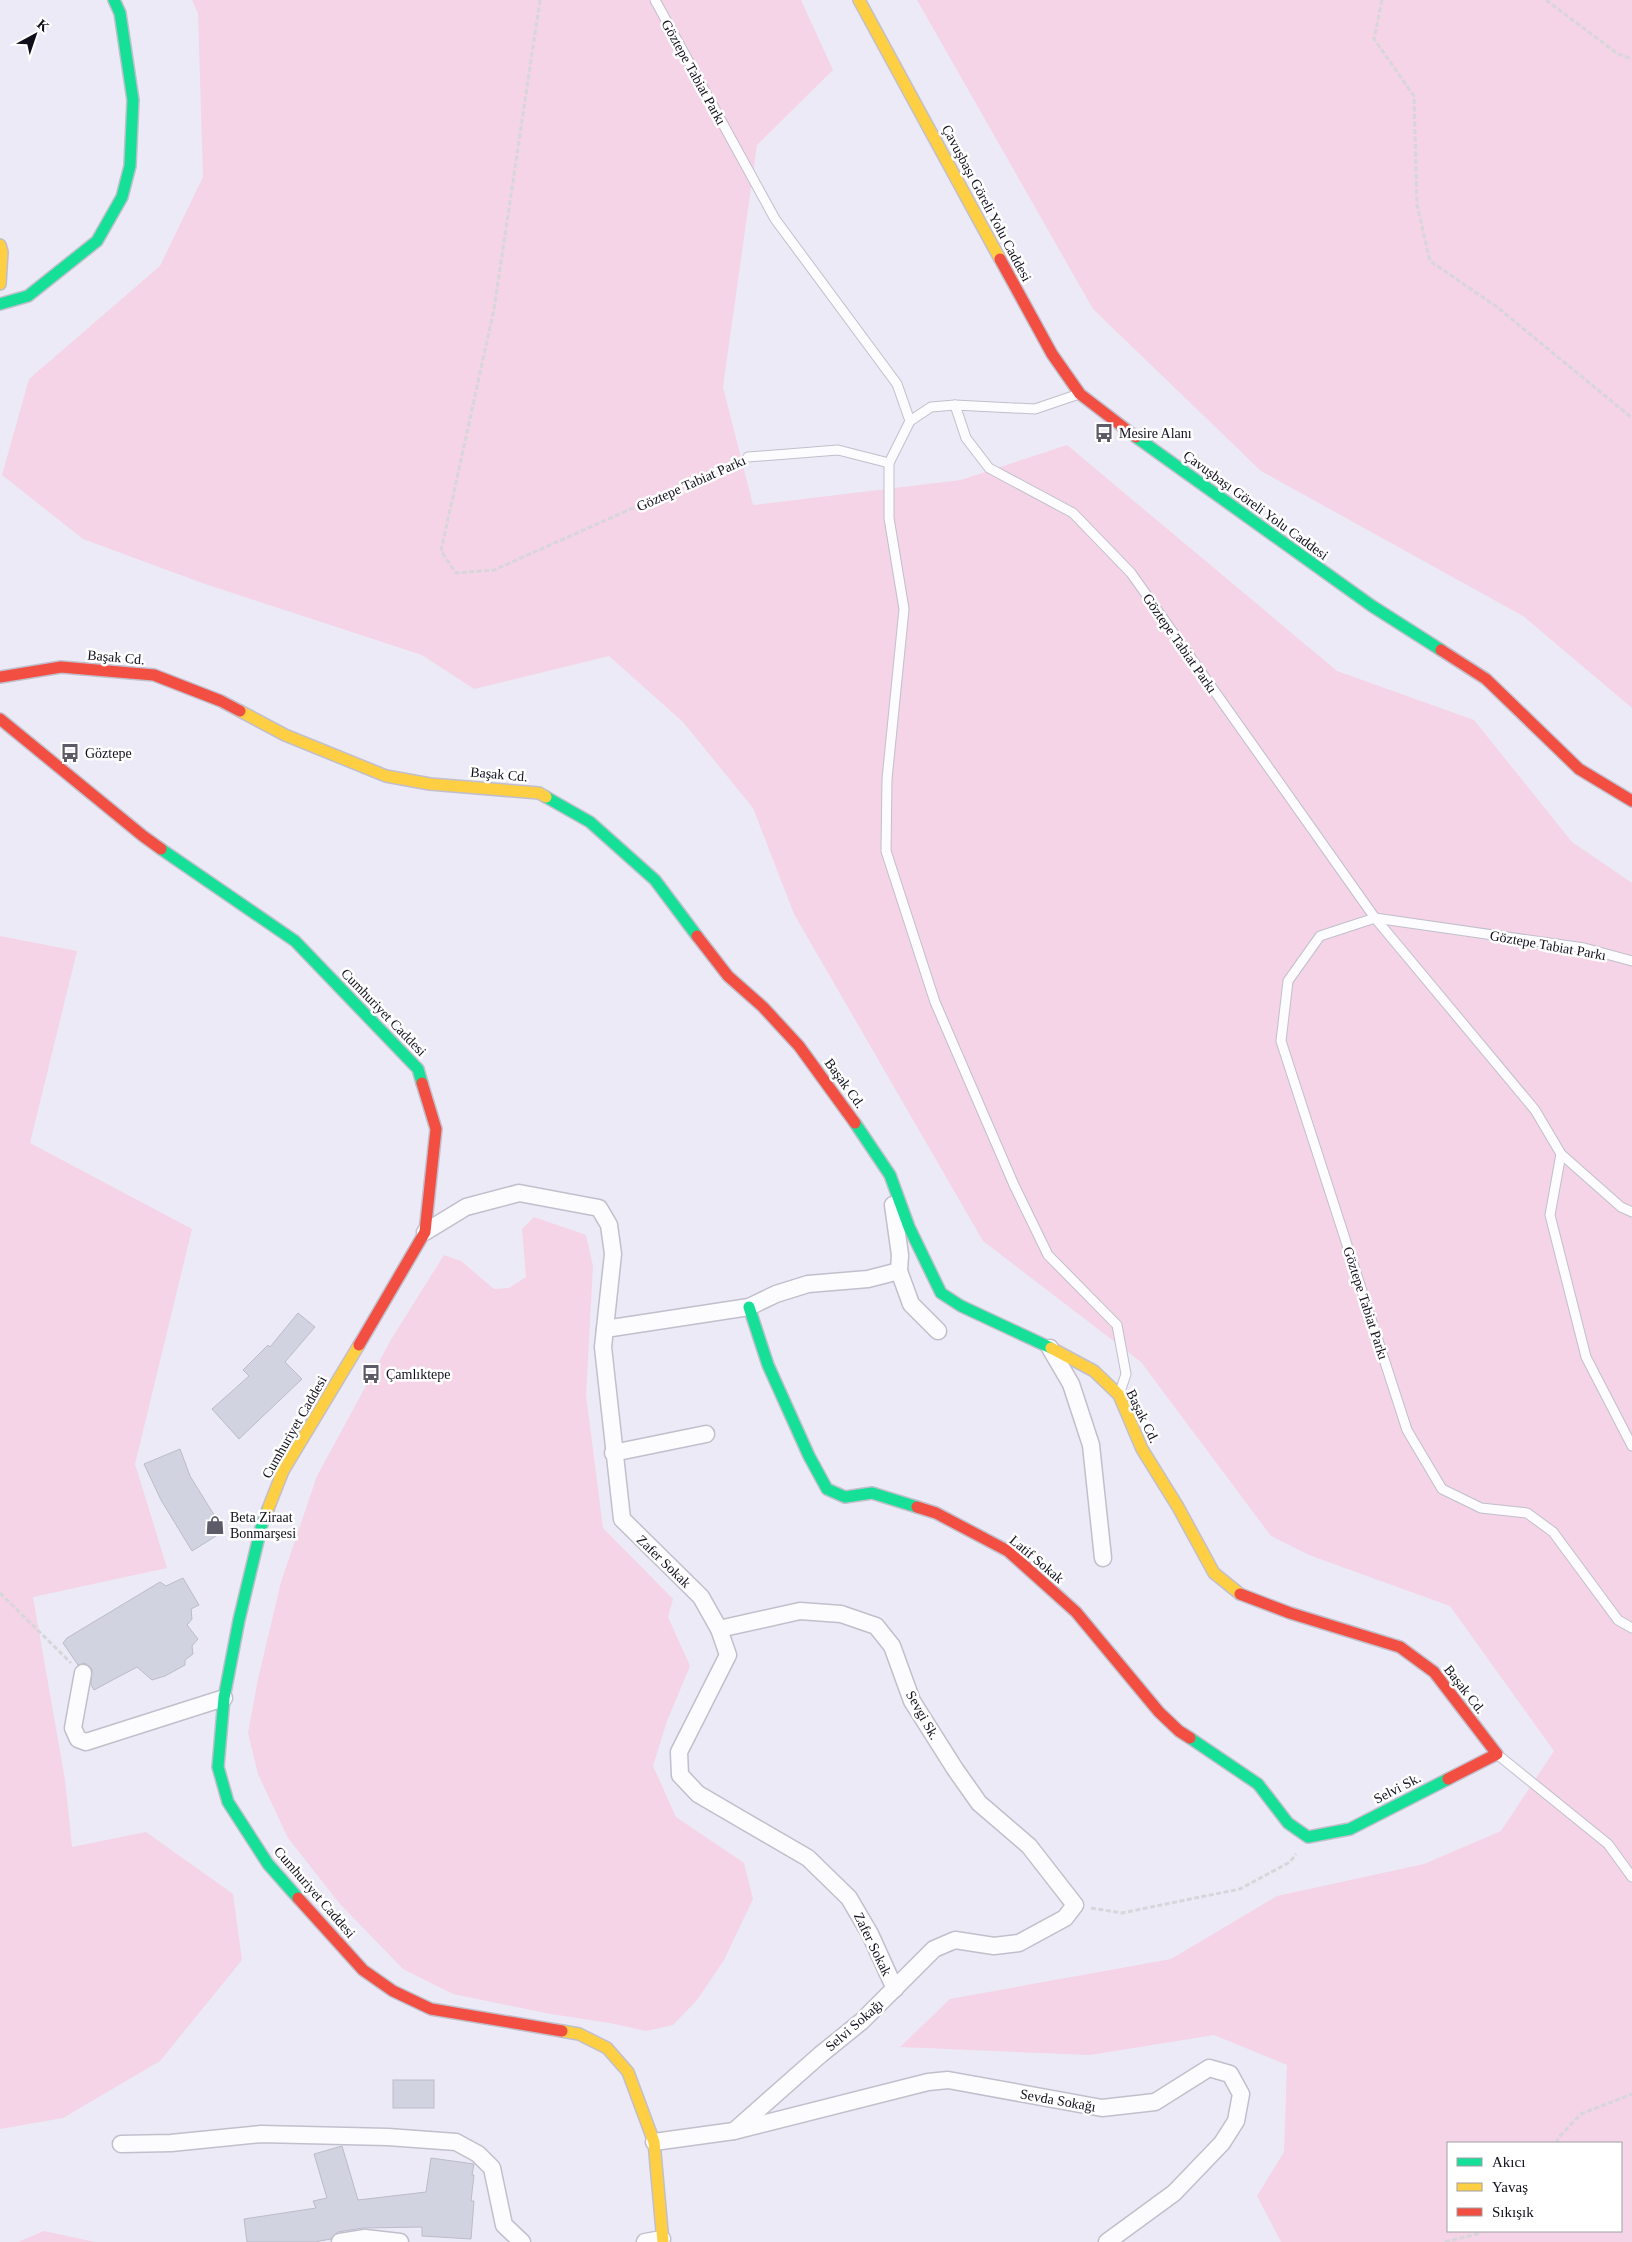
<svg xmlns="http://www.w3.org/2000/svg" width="1632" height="2242" font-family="'Times New Roman',serif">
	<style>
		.green { fill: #f4d4e6; fill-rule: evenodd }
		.building { fill: #d2d3e1; stroke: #bbbcc9 }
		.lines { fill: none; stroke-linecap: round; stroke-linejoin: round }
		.lane-casing { stroke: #c1bfcc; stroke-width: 11 }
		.street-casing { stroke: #c1bfcc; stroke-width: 19 }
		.fast-casing { stroke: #c1bfcc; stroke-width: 14 }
		.slow-casing { stroke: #c1bfcc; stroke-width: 14 }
		.jam-casing { stroke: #c1bfcc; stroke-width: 14 }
		.path { stroke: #d7d6da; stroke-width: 3; stroke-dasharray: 5 2.5; stroke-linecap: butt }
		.lane { stroke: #fcfcfe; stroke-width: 9 }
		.street { stroke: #fcfcfe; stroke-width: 16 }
		.fast { stroke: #16e098; stroke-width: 11 }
		.slow { stroke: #ffcf43; stroke-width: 11 }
		.jam { stroke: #f24e42; stroke-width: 11 }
		.labels { text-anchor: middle; stroke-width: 5; stroke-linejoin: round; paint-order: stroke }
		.street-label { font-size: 14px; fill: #110e1c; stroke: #fff }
		.poi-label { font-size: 14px; fill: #110e1c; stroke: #fff; text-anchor: start }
	</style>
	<rect width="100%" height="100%" fill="#eceaf7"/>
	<!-- green -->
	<g class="green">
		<path d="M 192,0 L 801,0 L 833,70 L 757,145 L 723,387 L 753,505 L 961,480 L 1067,445 L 1337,671 L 1474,720 L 1572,842 L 1632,883 L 1632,2242 L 1281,2242 L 1257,2196 L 1284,2152 L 1287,2065 L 1214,2035 L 1090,2055 L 900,2047 L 950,1999 L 1171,1959 L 1277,1896 L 1424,1864 L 1501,1831 L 1554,1751 L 1450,1606 L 1309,1555 L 1271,1536 L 1141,1362 L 983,1241 L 794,914 L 753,808 L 683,722 L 609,656 L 474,689 L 422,655 L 205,584 L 83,539 L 2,475 L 29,379 L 160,266 L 203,177 L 198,13 ZM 1448,2143 L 1621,2143 L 1621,2231 L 1448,2231 Z"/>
		<polygon points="917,0 1632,0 1632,708 1523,616 1261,471 1093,309"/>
		<polygon points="0,936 77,951 30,1143 192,1229 135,1464 167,1568 33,1597 65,1780 72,1847 146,1832 233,1894 242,1960 160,2061 63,2118 0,2129"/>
		<polygon points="534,1217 586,1235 593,1266 586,1395 603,1528 673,1599 668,1617 690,1666 667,1721 653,1766 676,1817 744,1863 753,1899 724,1960 697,2000 673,2025 646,2031 610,2023 551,2014 453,1994 403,1969 340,1904 288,1838 258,1774 248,1733 258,1679 281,1582 317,1476 392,1338 444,1255 461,1261 494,1289 509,1288 526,1277 522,1229"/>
		<polygon points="44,2231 95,2242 18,2242"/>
	</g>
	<!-- building -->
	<g class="building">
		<polygon points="298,1313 315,1327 285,1362 302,1379 239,1439 212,1409 249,1376 243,1370 268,1345 270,1347"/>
		<polygon points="180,1449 190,1476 224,1531 192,1551 161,1500 144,1464"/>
		<polygon points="183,1578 199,1605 191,1609 192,1619 187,1625 198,1639 192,1646 193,1654 185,1660 185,1665 165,1676 152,1680 137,1667 94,1690 91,1685 92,1669 85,1663 78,1665 63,1643 67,1638 160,1582 166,1586"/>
		<rect x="393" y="2080" width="41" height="28"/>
		<polygon points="342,2146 358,2200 426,2192 431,2158 474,2164 472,2175 474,2175 471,2201 474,2201 471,2239 422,2236 422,2227 363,2228 338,2232 331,2239 314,2242 247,2242 244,2219 316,2208 313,2201 327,2198 314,2154"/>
	</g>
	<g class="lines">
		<!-- lane casing -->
		<g class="lane-casing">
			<g id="lane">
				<polyline points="655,0 775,219 897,384 910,421"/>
				<polyline points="1079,394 1035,409 955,405 931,407 910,421 889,463 889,518 904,609 887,779 886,851 935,1002 1014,1185 1048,1255 1117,1325 1126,1374 1120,1392"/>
				<polyline points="955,405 966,438 989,468 1073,513 1131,573 1375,918 1535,1110 1561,1154 1621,1207 1632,1212"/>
				<polyline points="748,457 838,450 889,463"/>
				<polyline points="1632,961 1584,948 1375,918 1320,936 1288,981 1281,1041 1407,1430 1442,1489 1481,1508 1527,1513 1553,1532 1618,1620 1632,1628"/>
				<polyline points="1561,1154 1550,1215 1586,1357 1632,1446"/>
				<polyline points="1498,1755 1608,1844 1632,1877"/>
			</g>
		</g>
		<!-- street casing -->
		<g class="street-casing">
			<g id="street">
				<polyline points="425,1232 466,1207 519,1193 599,1208 609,1225 613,1254 603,1347 622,1519 701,1597 719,1629 728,1655 679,1752 680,1775 698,1794 808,1858 849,1898 870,1934 895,1989"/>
				<polyline points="899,1271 911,1304 938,1331"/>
				<polyline points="605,1329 749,1307 776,1294 808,1284 868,1279 899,1271 900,1255 893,1205"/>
				<polyline points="1050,1348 1071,1384 1091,1445 1103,1558"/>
				<polyline points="613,1453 706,1434"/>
				<polyline points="719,1629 800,1611 841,1614 876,1626 892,1646 912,1701 955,1769 979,1803 1029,1846 1075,1905 1065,1918 1019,1943 994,1946 955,1940 934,1949 862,2021 820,2055 734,2131"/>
				<polyline points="83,1673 73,1728 78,1739 86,1742 224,1698"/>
				<polyline points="654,2142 734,2131 928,2082 948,2080 1102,2108 1155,2102 1209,2068 1230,2074 1241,2094 1236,2121 1222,2143 1174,2193 1107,2242"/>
				<polyline points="121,2144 171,2143 261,2134 388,2137 456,2142 478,2154 492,2168 504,2225 522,2242"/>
				<polyline points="340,2242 365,2238 400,2242"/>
				<polyline points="645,2242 662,2239"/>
			</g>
		</g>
		<!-- fast casing -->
		<g class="fast-casing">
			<g id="fast">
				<polyline points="0,304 28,296 97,241 122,197 130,166 133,100 120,13 114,0"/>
				<polyline points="1136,437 1372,606 1441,650"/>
				<polyline points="546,797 590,822 655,880 697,936"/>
				<polyline points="161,849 295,941 418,1069 422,1083"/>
				<polyline points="855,1123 890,1175 909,1227 941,1293 961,1306 1051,1348"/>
				<polyline points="749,1307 768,1365 809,1456 827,1489 845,1497 872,1493 917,1507"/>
				<polyline points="268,1509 262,1524 239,1620 224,1698 218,1767 228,1802 268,1864 298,1898"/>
				<polyline points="1190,1738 1258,1784 1288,1823 1308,1837 1350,1829 1448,1779"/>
			</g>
		</g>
		<!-- slow casing -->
		<g class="slow-casing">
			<g id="slow">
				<polyline points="859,0 1000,259"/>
				<polyline points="0,245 2,252 0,284"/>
				<polyline points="240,711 285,735 386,776 430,784 539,793 546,797"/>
				<polyline points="1051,1348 1094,1371 1119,1395 1142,1449 1178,1507 1214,1573 1240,1594"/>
				<polyline points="268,1509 283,1471 359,1345"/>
				<polyline points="562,2031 579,2034 607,2048 628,2072 654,2142 663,2242"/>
			</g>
		</g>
		<!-- jam casing -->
		<g class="jam-casing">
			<g id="jam">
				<polyline points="1000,259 1052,354 1080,394 1136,437"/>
				<polyline points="1441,650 1486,679 1579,769 1632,801"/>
				<polyline points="0,677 61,667 154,675 221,701 240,711"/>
				<polyline points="0,719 143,836 161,849"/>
				<polyline points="697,936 728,976 763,1007 799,1046 855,1123"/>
				<polyline points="359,1345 425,1232 436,1129 422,1083"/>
				<polyline points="917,1507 936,1513 1008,1551 1076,1612 1159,1712 1179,1731 1190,1738"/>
				<polyline points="1240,1594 1290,1613 1400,1647 1434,1672 1497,1754 1448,1779"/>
				<polyline points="298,1898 363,1970 393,1991 431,2009 562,2031"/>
			</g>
		</g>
		<!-- path -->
		<g class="path">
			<polyline points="540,0 494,309 441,551 456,573 494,570 736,462"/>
			<polyline points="1382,0 1374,39 1414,96 1417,205 1430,261 1497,307 1632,418"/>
			<polyline points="1546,0 1618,54 1632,59"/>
			<polyline points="0,1593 71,1663"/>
			<polyline points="1091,1908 1122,1913 1240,1889 1290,1862 1296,1854"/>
			<polyline points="1557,2143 1558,2138 1581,2114 1632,2094"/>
			<polyline points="1445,2242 1477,2234 1482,2231"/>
		</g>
		<!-- lane -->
		<use href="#lane" class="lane"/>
		<!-- street -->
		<use href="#street" class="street"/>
		<!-- fast -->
		<use href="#fast" class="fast"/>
		<!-- slow -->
		<use href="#slow" class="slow"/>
		<!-- jam -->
		<use href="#jam" class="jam"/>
	</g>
	<!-- icons -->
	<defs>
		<g id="bus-bare" transform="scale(1.5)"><path d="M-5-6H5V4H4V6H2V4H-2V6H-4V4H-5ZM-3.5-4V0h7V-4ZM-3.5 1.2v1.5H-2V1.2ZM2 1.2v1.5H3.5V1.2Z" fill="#5e5b69" stroke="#fff" stroke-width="2.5" paint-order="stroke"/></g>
		<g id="shop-bare" transform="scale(1.5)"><path d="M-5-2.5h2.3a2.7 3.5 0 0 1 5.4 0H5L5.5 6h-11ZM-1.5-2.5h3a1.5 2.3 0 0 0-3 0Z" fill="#5e5b69" stroke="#fff" stroke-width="2.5" paint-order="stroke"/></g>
	</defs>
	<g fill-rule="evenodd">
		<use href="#bus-bare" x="1104" y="433"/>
		<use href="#bus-bare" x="70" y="753"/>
		<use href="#bus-bare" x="371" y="1374"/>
		<use href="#shop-bare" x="215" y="1525"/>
	</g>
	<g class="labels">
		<!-- street labels -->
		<g class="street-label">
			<text transform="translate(694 72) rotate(61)" y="5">Göztepe Tabiat Parkı</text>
			<text transform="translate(987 203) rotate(62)" y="5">Çavuşbaşı Göreli Yolu Caddesi</text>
			<text transform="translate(691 483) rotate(-24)" y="5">Göztepe Tabiat Parkı</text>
			<text transform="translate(1256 505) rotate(36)" y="5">Çavuşbaşı Göreli Yolu Caddesi</text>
			<text transform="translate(1180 643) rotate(55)" y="5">Göztepe Tabiat Parkı</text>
			<text transform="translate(116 657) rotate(5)" y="5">Başak Cd.</text>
			<text transform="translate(499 774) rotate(5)" y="5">Başak Cd.</text>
			<text transform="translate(1548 945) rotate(10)" y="5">Göztepe Tabiat Parkı</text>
			<text transform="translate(384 1012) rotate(46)" y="5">Cumhuriyet Caddesi</text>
			<text transform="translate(845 1083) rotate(54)" y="5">Başak Cd.</text>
			<text transform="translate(1366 1303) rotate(72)" y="5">Göztepe Tabiat Parkı</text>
			<text transform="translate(1143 1416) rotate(64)" y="5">Başak Cd.</text>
			<text transform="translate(294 1427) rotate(-60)" y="5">Cumhuriyet Caddesi</text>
			<text transform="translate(1037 1559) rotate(40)" y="5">Latif Sokak</text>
			<text transform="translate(664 1561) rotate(44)" y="5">Zafer Sokak</text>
			<text transform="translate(1465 1689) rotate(52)" y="5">Başak Cd.</text>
			<text transform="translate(923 1715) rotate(61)" y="5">Sevgi Sk.</text>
			<text transform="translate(1397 1788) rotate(-27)" y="5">Selvi Sk.</text>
			<text transform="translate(315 1892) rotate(49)" y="5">Cumhuriyet Caddesi</text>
			<text transform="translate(873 1944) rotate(64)" y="5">Zafer Sokak</text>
			<text transform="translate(854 2025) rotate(-41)" y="5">Selvi Sokağı</text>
			<text transform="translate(1058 2100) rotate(10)" y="5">Sevda Sokağı</text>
		</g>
		<!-- poi labels -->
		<g class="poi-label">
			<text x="1119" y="438">Mesire Alanı</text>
			<text x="85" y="758">Göztepe</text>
			<text x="386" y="1379">Çamlıktepe</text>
			<text x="230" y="1522">Beta Ziraat<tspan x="230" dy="16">Bonmarşesi</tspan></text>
		</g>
	</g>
	<!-- legend -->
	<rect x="1447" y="2142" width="175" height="90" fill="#ffffff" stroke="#a09fa4"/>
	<rect x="1457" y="2158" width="25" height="8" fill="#16e098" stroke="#a09fa4"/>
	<text x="1492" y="2167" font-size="15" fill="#110e1c">Akıcı</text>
	<rect x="1457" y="2183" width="25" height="8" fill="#ffcf43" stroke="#a09fa4"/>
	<text x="1492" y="2192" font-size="15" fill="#110e1c">Yavaş</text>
	<rect x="1457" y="2208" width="25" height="8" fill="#f24e42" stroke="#a09fa4"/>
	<text x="1492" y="2217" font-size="15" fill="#110e1c">Sıkışık</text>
	<!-- north arrow -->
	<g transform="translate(35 35) rotate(40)" stroke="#ffffff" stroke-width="4" paint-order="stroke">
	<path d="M0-4L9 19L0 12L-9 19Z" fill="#110e1c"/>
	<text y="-8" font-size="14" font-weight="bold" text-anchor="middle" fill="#110e1c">K</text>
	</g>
</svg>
